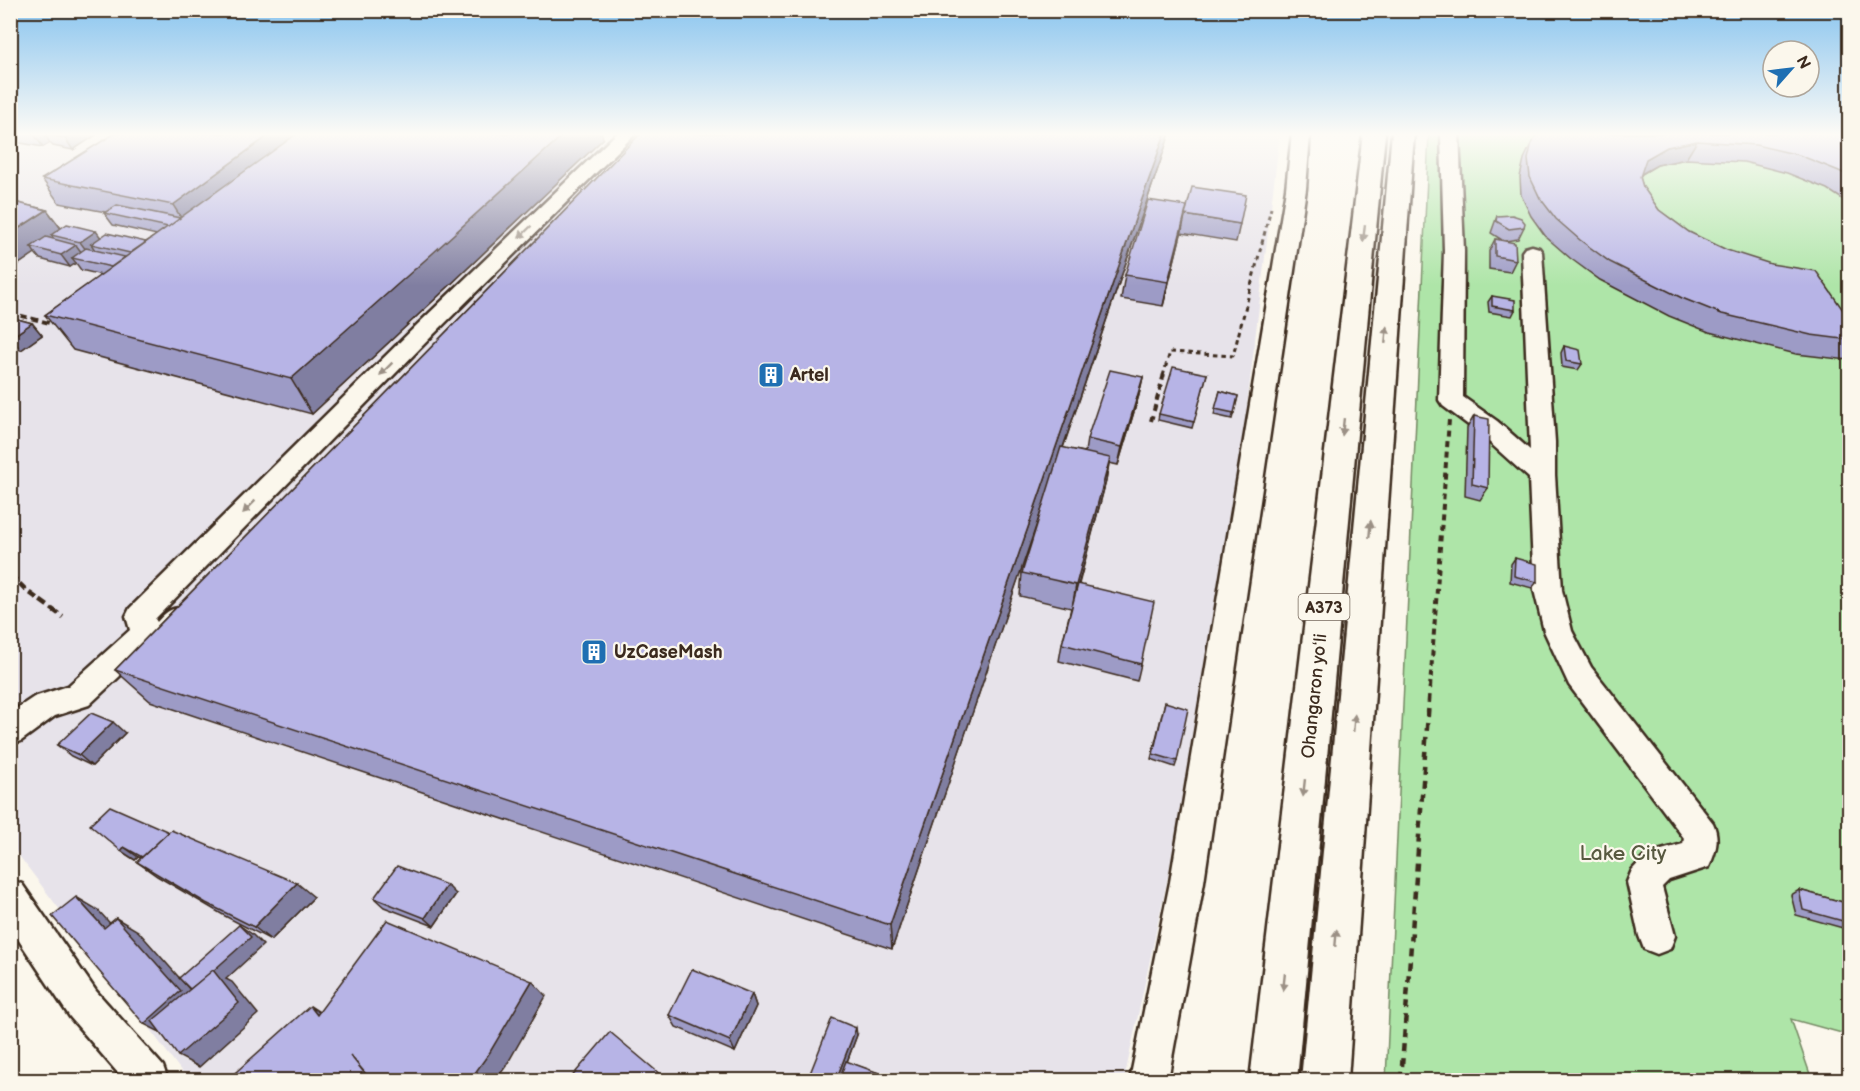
<svg xmlns="http://www.w3.org/2000/svg" width="1860" height="1091" font-family="'Balsamiq Sans',sans-serif">
	<style>
		.built { fill: #e7e3ea }
		.green { fill: #aee5a8; stroke: #748863; stroke-width: 1.5 }
		.lines { fill: none; stroke-linecap: round; stroke-linejoin: round }
		.minor-casing { stroke: #3b2a1e; stroke-width: 5 }
		.highway-casing { stroke: #3b2a1e; stroke-width: 5 }
		.path-far2 { stroke: #3b2a1e; stroke-width: 3; stroke-dasharray: 4.5 4; stroke-linecap: butt }
		.path-far1 { stroke: #3b2a1e; stroke-width: 4; stroke-dasharray: 6 4.5; stroke-linecap: butt }
		.path { stroke: #3b2a1e; stroke-width: 4.5; stroke-dasharray: 8 6; stroke-linecap: butt }
		.minor { fill: #fbf7ec; fill-rule: evenodd }
		.highway { fill: #fbf7ec; fill-rule: evenodd }
		.rail-far1 { stroke: #3b2a1e; stroke-width: 4; stroke-dasharray: 7 4; stroke-linecap: butt }
		.rail { stroke: #3b2a1e; stroke-width: 4.5; stroke-dasharray: 9 4.5; stroke-linecap: butt }
		.wall { fill: #9d9bc6; stroke: #3b2a1e; stroke-width: 1.5 }
		.shaded-wall { fill: #807ea1; stroke: #3b2a1e; stroke-width: 1.5 }
		.building { fill: #b7b4e6; stroke: #3b2a1e; stroke-width: 1.5 }
		.oneway { fill: #9b9085 }
		.labels { text-anchor: middle; stroke-width: 4.5; stroke-linejoin: round; paint-order: stroke }
		.shield { fill: #fbf7ec; stroke: #75685c; stroke-width: 1.5 }
		.shield-label { font-size: 16px; font-weight: bold; fill: #3b2a1e }
		.poi-label { font-size: 18px; font-weight: bold; fill: #3b2a1e; stroke: #fbf7ec; text-anchor: start }
		.street-label { font-size: 18px; fill: #3b2a1e; stroke: #fbf7ec }
		.near-park-label { font-size: 21px; fill: #585940; stroke: #fbf7ec }
	</style>
	<rect width="100%" height="100%" fill="#fbf7ec"/>
	<filter id="ink" filterUnits="userSpaceOnUse"><feTurbulence type="fractalNoise" baseFrequency=".0167" numOctaves="2"/><feDisplacementMap in="SourceGraphic" scale="12" xChannelSelector="R" yChannelSelector="G"/><feConvolveMatrix kernelMatrix="1 2 1 2 8 2 1 2 1" color-interpolation-filters="sRGB"/></filter>
	<g filter="url(#ink)">
		<!-- built -->
		<polygon class="built" points="11,133 1280,133 1246,414 1169,872 1124,1080 188,1080 11,845 11,759 31,729 10,714"/>
		<!-- green -->
		<polygon class="green" points="1429,133 1849,133 1849,1035 1791,1019 1812,1080 1386,1080"/>
		<g class="lines">
			<!-- minor casing -->
			<g class="minor-casing">
				<g id="minor">
					<path d="M 617,133 L 636,133 L 435,333 L 155,619 L 157,622 C 167,611 173,605 188,610 L 192,618 L 174,641 L 153,645 L 89,705 L 55,716 L 21,741 L 10,744 L 10,713 L 34,697 L 68,686 L 130,630 L 126,616 L 130,608 L 419,323 Z"/>
					<polygon points="1292,133 1310,133 1306,189 1204,882 1168,1080 1130,1080 1170,882 1286,189"/>
					<path d="M 1441,133 L 1459,133 L 1464,251 L 1463,397 L 1497,421 L 1530,450 L 1522,252 L 1525,248 L 1532,246 L 1539,248 L 1542,252 L 1555,442 L 1555,475 L 1562,590 L 1572,631 L 1591,667 L 1713,823 C 1720,838 1716,852 1709,867 L 1669,880 L 1662,887 L 1675,936 L 1670,949 L 1657,954 L 1644,949 L 1639,936 L 1627,882 L 1632,870 L 1647,854 L 1683,844 L 1684,838 L 1569,685 L 1544,631 L 1534,590 L 1529,478 L 1479,433 L 1443,406 L 1439,400 L 1444,251 Z"/>
					<polygon points="10,879 22,884 96,991 163,1066 168,1080 124,1080 70,1017 10,927"/>
				</g>
			</g>
			<!-- highway casing -->
			<g class="highway-casing">
				<g id="highway">
					<polygon points="1363,133 1385,133 1297,1080 1250,1080"/>
					<polygon points="1392,133 1414,133 1348,1080 1301,1080"/>
				</g>
			</g>
			<!-- path-far2 -->
			<polyline class="path-far2" points="1163,376 1170,352 1233,356 1271,208"/>
			<!-- path-far1 -->
			<g class="path-far1">
				<polyline points="1151,421 1164,374"/>
				<polyline points="1430,688 1449,420"/>
			</g>
			<!-- path -->
			<polyline class="path" points="1401,1080 1430,687"/>
			<!-- minor -->
			<use href="#minor" class="minor"/>
			<!-- highway -->
			<use href="#highway" class="highway"/>
			<!-- rail-far1 -->
			<polyline class="rail-far1" points="10,313 69,328"/>
			<!-- rail -->
			<polyline class="rail" points="10,574 27,591 63,617"/>
		</g>
		<!-- wall -->
		<g class="wall">
			<polygon points="10,133 94,133 96,135 73,150 53,146 50,143 43,147 10,141"/>
			<polygon points="641,133 1170,133 1063,448 1085,452 1087,439 1143,377 1139,395 1118,465 1109,463 1106,481 1079,584 1141,664 1137,681 1059,661 1062,644 1071,608 1020,596 1022,573 1044,502 892,949 150,701 115,670"/>
			<polygon points="1850,133 1850,204 1827,189 1787,173 1744,162 1686,159 1657,165 1642,174 1640,177 1643,187 1659,210 1689,232 1850,320 1850,358 1848,360 1796,354 1709,332 1669,316 1600,280 1570,258 1546,237 1531,216 1521,195 1520,177 1524,159 1532,142"/>
			<polygon points="603,139 447,288 312,414 73,350 45,315 102,275 81,270 76,263 70,267 40,259 35,253 10,270 10,201 47,210 61,228 101,237 146,242 157,235 113,225 104,213 106,212 59,203 42,179"/>
			<polygon points="1185,215 1240,224 1236,242 1181,233"/>
			<polygon points="1497,216 1524,227 1518,239 1505,241 1516,260 1510,272 1489,269 1489,251 1495,239 1502,240 1491,233"/>
			<polygon points="1182,230 1163,306 1121,299 1125,275"/>
			<polygon points="1492,296 1515,310 1512,316 1489,312 1488,302"/>
			<polygon points="10,317 32,323 42,335 21,350 10,347"/>
			<polygon points="1564,346 1582,364 1578,370 1562,367 1561,353"/>
			<polygon points="1207,374 1192,428 1158,420 1159,414"/>
			<polygon points="1220,391 1238,396 1232,419 1214,415"/>
			<polygon points="1474,416 1488,488 1480,500 1465,496 1467,428"/>
			<polygon points="1515,558 1537,582 1532,588 1510,582 1511,564"/>
			<polygon points="1165,702 1177,761 1175,767 1151,759"/>
			<polygon points="125,733 92,766 71,756 57,745"/>
			<polygon points="169,832 314,897 271,940 225,916 157,876 137,862 141,858 138,857 135,860 121,851"/>
			<polygon points="1799,890 1850,904 1850,930 1796,915 1791,895"/>
			<polygon points="456,894 434,926 384,907 374,898"/>
			<polygon points="752,994 756,1006 735,1052 676,1027 669,1015"/>
			<polygon points="857,1035 847,1062 898,1080 811,1080 809,1076"/>
		</g>
		<!-- shaded-wall -->
		<g class="shaded-wall">
			<polygon points="33,133 62,133 45,135 50,143 43,147"/>
			<polygon points="73,133 94,133 96,135 73,150 65,138"/>
			<polygon points="272,133 315,133 188,229 173,205"/>
			<polygon points="565,133 602,133 603,139 447,288 312,414 291,379"/>
			<polygon points="1165,133 1170,133 892,949 890,925"/>
			<polygon points="1697,141 1686,159 1657,165 1636,177 1646,159 1667,147"/>
			<polygon points="1187,206 1182,230 1163,306 1168,282"/>
			<polygon points="47,210 65,234 51,235 55,240 31,247 35,253 10,270 10,234"/>
			<polygon points="96,231 105,243 91,244 95,250 89,254 80,242"/>
			<polygon points="76,245 85,257 72,258 76,263 70,267 61,255"/>
			<polygon points="32,323 42,335 21,350 11,338"/>
			<polygon points="1143,377 1139,395 1118,465 1122,447"/>
			<polygon points="1110,458 1106,481 1072,608 1076,585"/>
			<polygon points="113,722 125,733 92,766 79,755"/>
			<polygon points="124,847 138,857 135,860 121,851"/>
			<polygon points="297,883 314,897 271,940 254,927"/>
			<polygon points="447,885 456,894 434,926 425,918"/>
			<polygon points="76,897 98,910 126,941 104,928"/>
			<polygon points="116,918 138,931 191,991 239,925 252,934 263,945 226,979 232,982 258,1014 199,1067 178,1056 166,1035 144,1024"/>
			<polygon points="532,981 546,996 506,1066 496,1080 470,1080"/>
			<polygon points="752,994 756,1006 735,1052 730,1041"/>
			<polygon points="310,1006 333,1021 317,1015"/>
			<polygon points="856,1028 857,1035 840,1080 836,1080"/>
		</g>
		<!-- building -->
		<g class="building">
			<polygon points="47,133 73,133 65,138 45,135"/>
			<polygon points="115,133 272,133 173,205 42,179"/>
			<polygon points="298,133 565,133 433,253 291,379 45,315"/>
			<polygon points="641,133 1165,133 890,925 115,670"/>
			<polygon points="1538,133 1850,133 1850,177 1839,171 1799,155 1756,145 1697,141 1667,147 1646,159 1640,177 1643,187 1659,210 1689,232 1727,250 1771,264 1816,271 1850,320 1850,340 1811,335 1722,314 1682,298 1610,262 1580,240 1556,219 1540,198 1530,177 1528,159 1532,142"/>
			<polygon points="1192,187 1246,195 1240,224 1185,215"/>
			<polygon points="1148,200 1187,206 1168,282 1125,275"/>
			<polygon points="10,201 47,210 10,234"/>
			<polygon points="117,205 180,218 168,227 104,213"/>
			<polygon points="1512,215 1521,218 1525,223 1524,227 1509,229 1496,221 1497,216"/>
			<polygon points="67,224 96,231 80,242 51,235"/>
			<polygon points="107,233 146,242 130,253 91,244"/>
			<polygon points="46,237 76,245 61,255 31,247"/>
			<polygon points="1495,239 1515,243 1516,260 1495,256"/>
			<polygon points="86,248 125,257 111,267 72,258"/>
			<polygon points="1492,296 1515,300 1515,310 1492,306"/>
			<polygon points="10,317 32,323 10,338"/>
			<polygon points="1564,346 1580,350 1582,364 1566,361"/>
			<polygon points="1173,367 1207,374 1194,422 1159,414"/>
			<polygon points="1110,370 1143,377 1122,447 1087,439"/>
			<polygon points="1220,391 1238,396 1234,413 1215,409"/>
			<polygon points="1474,416 1489,419 1488,488 1472,484"/>
			<polygon points="1061,447 1110,458 1076,585 1022,573"/>
			<polygon points="1515,558 1537,564 1537,582 1514,576"/>
			<polygon points="1078,584 1154,602 1141,664 1062,644"/>
			<polygon points="1165,702 1188,709 1177,761 1153,754"/>
			<polygon points="91,713 113,722 79,755 57,745"/>
			<polygon points="110,806 169,832 142,857 124,847 121,851 90,825"/>
			<polygon points="171,830 297,883 254,927 206,903 137,862"/>
			<polygon points="397,866 447,885 425,918 374,898"/>
			<polygon points="1799,890 1850,904 1850,923 1803,910"/>
			<polygon points="76,897 104,928 116,918 181,991 144,1024 52,916"/>
			<polygon points="387,920 532,981 490,1052 470,1080 371,1080 350,1055 370,1080 227,1080 310,1006 317,1015"/>
			<polygon points="239,925 251,937 213,971 190,989 179,978"/>
			<polygon points="692,969 752,994 730,1041 669,1015"/>
			<polygon points="213,970 239,1003 178,1056 152,1021"/>
			<polygon points="832,1018 856,1028 836,1080 820,1080 809,1076"/>
			<polygon points="610,1032 667,1080 569,1080"/>
			<polygon points="846,1061 898,1080 839,1080"/>
		</g>
		<!-- one-way arrows -->
		<defs><path id="oneway-solid" d="M-6-.8H1V-3.2L6.5 0L1 3.2V.8H-6Z" transform="scale(1.5)"/></defs>
		<g class="oneway">
			<use href="#oneway-solid" transform="translate(525 232) rotate(136)"/>
			<use href="#oneway-solid" transform="translate(1364 233) rotate(96)"/>
			<use href="#oneway-solid" transform="translate(1386 335) rotate(-85)"/>
			<use href="#oneway-solid" transform="translate(386 369) rotate(135)"/>
			<use href="#oneway-solid" transform="translate(1343 427) rotate(96)"/>
			<use href="#oneway-solid" transform="translate(249 507) rotate(135)"/>
			<use href="#oneway-solid" transform="translate(1370 529) rotate(-85)"/>
			<use href="#oneway-solid" transform="translate(1354 723) rotate(-85)"/>
			<use href="#oneway-solid" transform="translate(1304 788) rotate(96)"/>
			<use href="#oneway-solid" transform="translate(1336 938) rotate(-85)"/>
			<use href="#oneway-solid" transform="translate(1284 982) rotate(96)"/>
		</g>
	</g>
	<!-- sky -->
	<linearGradient id="sky" x2="0" y2="1"><stop stop-color="#88c4ef"/><stop offset="0.47" stop-color="#fdfbf6"/><stop offset="1" stop-color="#fdfbf6" stop-opacity="0"/></linearGradient>
	<rect width="1860" height="286" fill="url(#sky)"/>
	<!-- icons -->
	<defs>
		<g id="building-square" transform="scale(1.35)"><rect x="-9" y="-9" width="18" height="18" rx="4" fill="#1f6fb2" stroke="#fbf7ec"/><path d="M-4-6H4V6H1V3H-1V6H-4ZM-2.5-4.3h1.7v1.8h-1.7ZM.8-4.3h1.7v1.8H.8ZM-2.5-1h1.7V.8h-1.7ZM.8-1h1.7V.8H.8Z" fill="#fff"/></g>
	</defs>
	<g fill-rule="evenodd">
		<use href="#building-square" x="771" y="375"/>
		<use href="#building-square" x="594" y="652"/>
	</g>
	<g class="labels">
		<!-- shield labels -->
		<rect class="shield" x="1298.5" y="594" width="51" height="26" rx="4.5"/>
		<g class="shield-label">
			<text x="1324" y="613">A373</text>
		</g>
		<!-- poi labels -->
		<g class="poi-label">
			<text x="790" y="381">Artel</text>
			<text x="614" y="658">UzCaseMash</text>
		</g>
		<!-- street labels -->
		<g class="street-label">
			<text transform="translate(1314 696) rotate(-84)" y="6">Ohangaron yoʻli</text>
		</g>
		<!-- near-park labels -->
		<g class="near-park-label">
			<text x="1623" y="860">Lake City</text>
		</g>
	</g>
	<!-- margin -->
	<rect width="1860" height="1091" fill="none" stroke="#fbf7ec" stroke-width="36"/>
	<rect x="18" y="18" width="1824" height="1055" fill="none" stroke="#3b2a1e" stroke-width="2" filter="url(#ink)"/>
	<!-- north arrow -->
	<g transform="translate(1791 69) rotate(62)"><circle r="28" fill="#fbf7ec" stroke="#aea59a" stroke-width="1.5"/>
	<path d="M0-4.5L10 22L0 15L-10 22Z" fill="#1f6fb2"/>
	<text y="-9" font-size="16" font-weight="bold" text-anchor="middle" fill="#3b2a1e">N</text>
	</g>
</svg>
